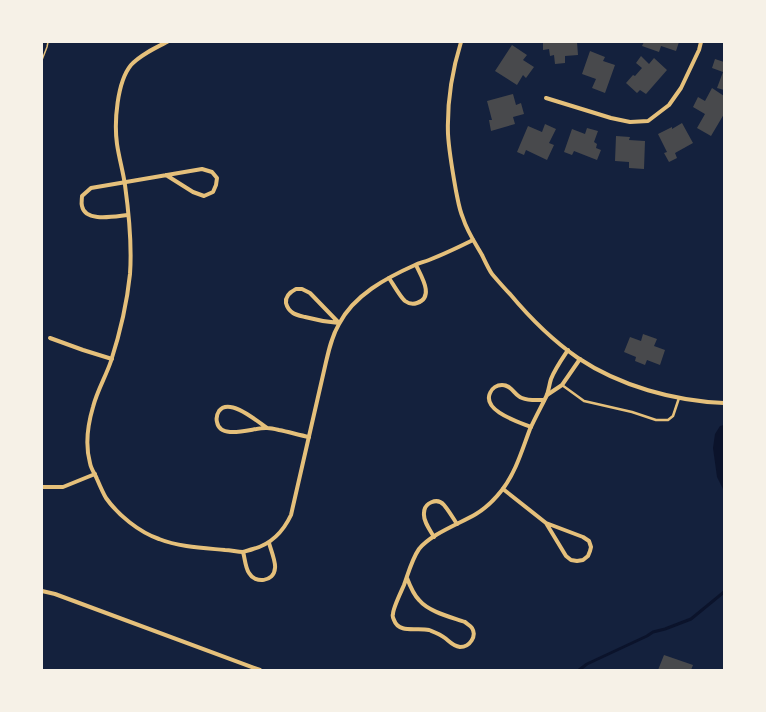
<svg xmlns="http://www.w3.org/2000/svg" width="766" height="712" font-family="Helvetica,sans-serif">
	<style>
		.water { fill: #0b132b }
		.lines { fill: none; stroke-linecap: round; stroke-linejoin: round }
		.stream { stroke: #0b132b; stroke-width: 3 }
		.building { fill: #48494c }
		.path { stroke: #e5c07b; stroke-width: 1.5 }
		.service { stroke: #e5c07b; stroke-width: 2.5 }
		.minor { stroke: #e5c07b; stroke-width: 4 }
	</style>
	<rect width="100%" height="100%" fill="#14213d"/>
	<!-- water -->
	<polygon class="water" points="724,425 724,491 717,477 713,448 715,434 720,426"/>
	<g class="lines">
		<!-- stream -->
		<polyline class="stream" points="579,670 587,664 647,636 653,632 665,629 691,619 724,592"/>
	</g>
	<!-- building -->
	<g class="building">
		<polygon points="543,42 577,42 578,55 565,56 565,63 555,64 554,55 550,56 549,49 543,50"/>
		<polygon points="644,42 679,42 676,51 661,46 659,52 642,46"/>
		<polygon points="512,45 527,55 523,60 534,67 526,78 523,75 517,85 495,71"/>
		<polygon points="590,51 605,57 603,61 615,65 605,93 592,88 596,79 582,74"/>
		<polygon points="641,56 649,64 654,58 667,70 646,94 640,90 637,93 626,83 633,75 635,76 642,68 636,63"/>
		<polygon points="715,59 724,62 724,90 717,88 723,72 712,68"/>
		<polygon points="712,88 724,96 724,114 711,136 697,128 705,114 693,107 698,97 705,101"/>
		<polygon points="513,94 516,105 521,103 524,114 513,117 515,124 491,131 489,120 492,120 487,101"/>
		<polygon points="682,123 693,143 675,153 677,158 669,162 664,153 667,152 658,134 672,127 672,129"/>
		<polygon points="545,124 556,129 549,143 554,145 547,160 526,150 524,155 517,152 528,126 542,132"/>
		<polygon points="587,128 598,131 594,142 597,144 596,148 601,150 597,160 574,151 572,155 564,152 572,129 585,134"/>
		<polygon points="616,136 630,137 629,140 645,141 644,169 629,168 629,162 615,161"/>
		<polygon points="643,334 657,339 654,346 665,350 660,365 647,360 645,365 635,361 636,357 624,352 630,337 641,341"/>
		<polygon points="664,655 693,665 691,670 658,670"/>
	</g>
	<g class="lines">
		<!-- path -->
		<polyline class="path" points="42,60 47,47 48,42"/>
		<!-- service -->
		<polyline class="service" points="562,385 584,401 632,412 656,420 668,420 673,416 679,398"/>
		<!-- minor -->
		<g class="minor">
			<path d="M 167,42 C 155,48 140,55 131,65 C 117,82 114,122 117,144 C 119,158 123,171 125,185 C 129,214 132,246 130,274 C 127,303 120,333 111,361 C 106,376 97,391 93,407 C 88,424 85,445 90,463 C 91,469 95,474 97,479 C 100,486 103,493 106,498 C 118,515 139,532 159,539 C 179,547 204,548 225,550 C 231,550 237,552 243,552 C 246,551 250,550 253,549 C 272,544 283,532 291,515 L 326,362 C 329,349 332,336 339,324 C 354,295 386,278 415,265 C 419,263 424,262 429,260 C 444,254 459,247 473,240"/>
			<path d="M 461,42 C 452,71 447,104 448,134 C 449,152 453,174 456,191 C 458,200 459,209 463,218 C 467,231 475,243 482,255 C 485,261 488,268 492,274 C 498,281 504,288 510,294 C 530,318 552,340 578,358 C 620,386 674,401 724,403"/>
			<polyline points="546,98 611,118 630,122 648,121 669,105 681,88 699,50 701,42"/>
			<path d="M 128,215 C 116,216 85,223 82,206 C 81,203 82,199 82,196 L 91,188 L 202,169 L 212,172 L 217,178 L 216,185 L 213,192 L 204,196 L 193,192 L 166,175"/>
			<path d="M 389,278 C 393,284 401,298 405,301 C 409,304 414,304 417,303 C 435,297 421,276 416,265"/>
			<path d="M 296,289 L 302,289 L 310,293 L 339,323 C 327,322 316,320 305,317 C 301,316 296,315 293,313 C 290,311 287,307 286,303 C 285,296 290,292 296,289 Z"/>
			<polyline points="50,338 83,350 112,359"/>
			<polyline points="547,395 562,385 580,359"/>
			<path d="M 531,427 C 519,422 482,411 490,393 C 492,388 497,385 502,385 C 512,385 514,395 522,398 C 529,401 537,400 544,400"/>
			<path d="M 267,428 C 257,421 229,397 219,411 C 217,414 216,418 217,422 C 220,441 255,427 267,428 C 271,428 275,429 279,430 C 289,432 299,435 309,437"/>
			<polyline points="42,487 63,487 95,474"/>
			<polyline points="503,489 546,523 583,537 589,541 591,547 590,551 588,556 583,560 577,561 571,560 566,556 546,523"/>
			<path d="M 434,537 C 430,530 423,521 424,513 C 424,503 437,497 444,505 C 449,511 453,518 457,524"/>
			<path d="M 243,552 C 245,558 245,567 249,573 C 255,584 274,582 275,568 C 276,562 271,550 269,543"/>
			<path d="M 407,578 C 410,586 413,594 419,600 C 429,612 451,617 465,622 C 467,624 470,625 472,628 C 477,636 470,647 460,647 C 453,646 450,642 445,638 C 440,634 434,632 429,630 C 417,627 399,634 394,620 C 393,618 392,616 393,614 C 393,608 401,592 404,585 C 408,574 412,559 419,549 C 431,534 459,524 476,514 C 486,508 495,499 502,490 C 516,472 522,450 530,429 C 535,418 541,407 546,397 C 549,391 549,385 551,379 C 555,369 562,359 568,350"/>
			<polyline points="42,591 55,594 260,670"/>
		</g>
	</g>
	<!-- border -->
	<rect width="766" height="712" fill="none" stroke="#f6f1e7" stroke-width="86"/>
</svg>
